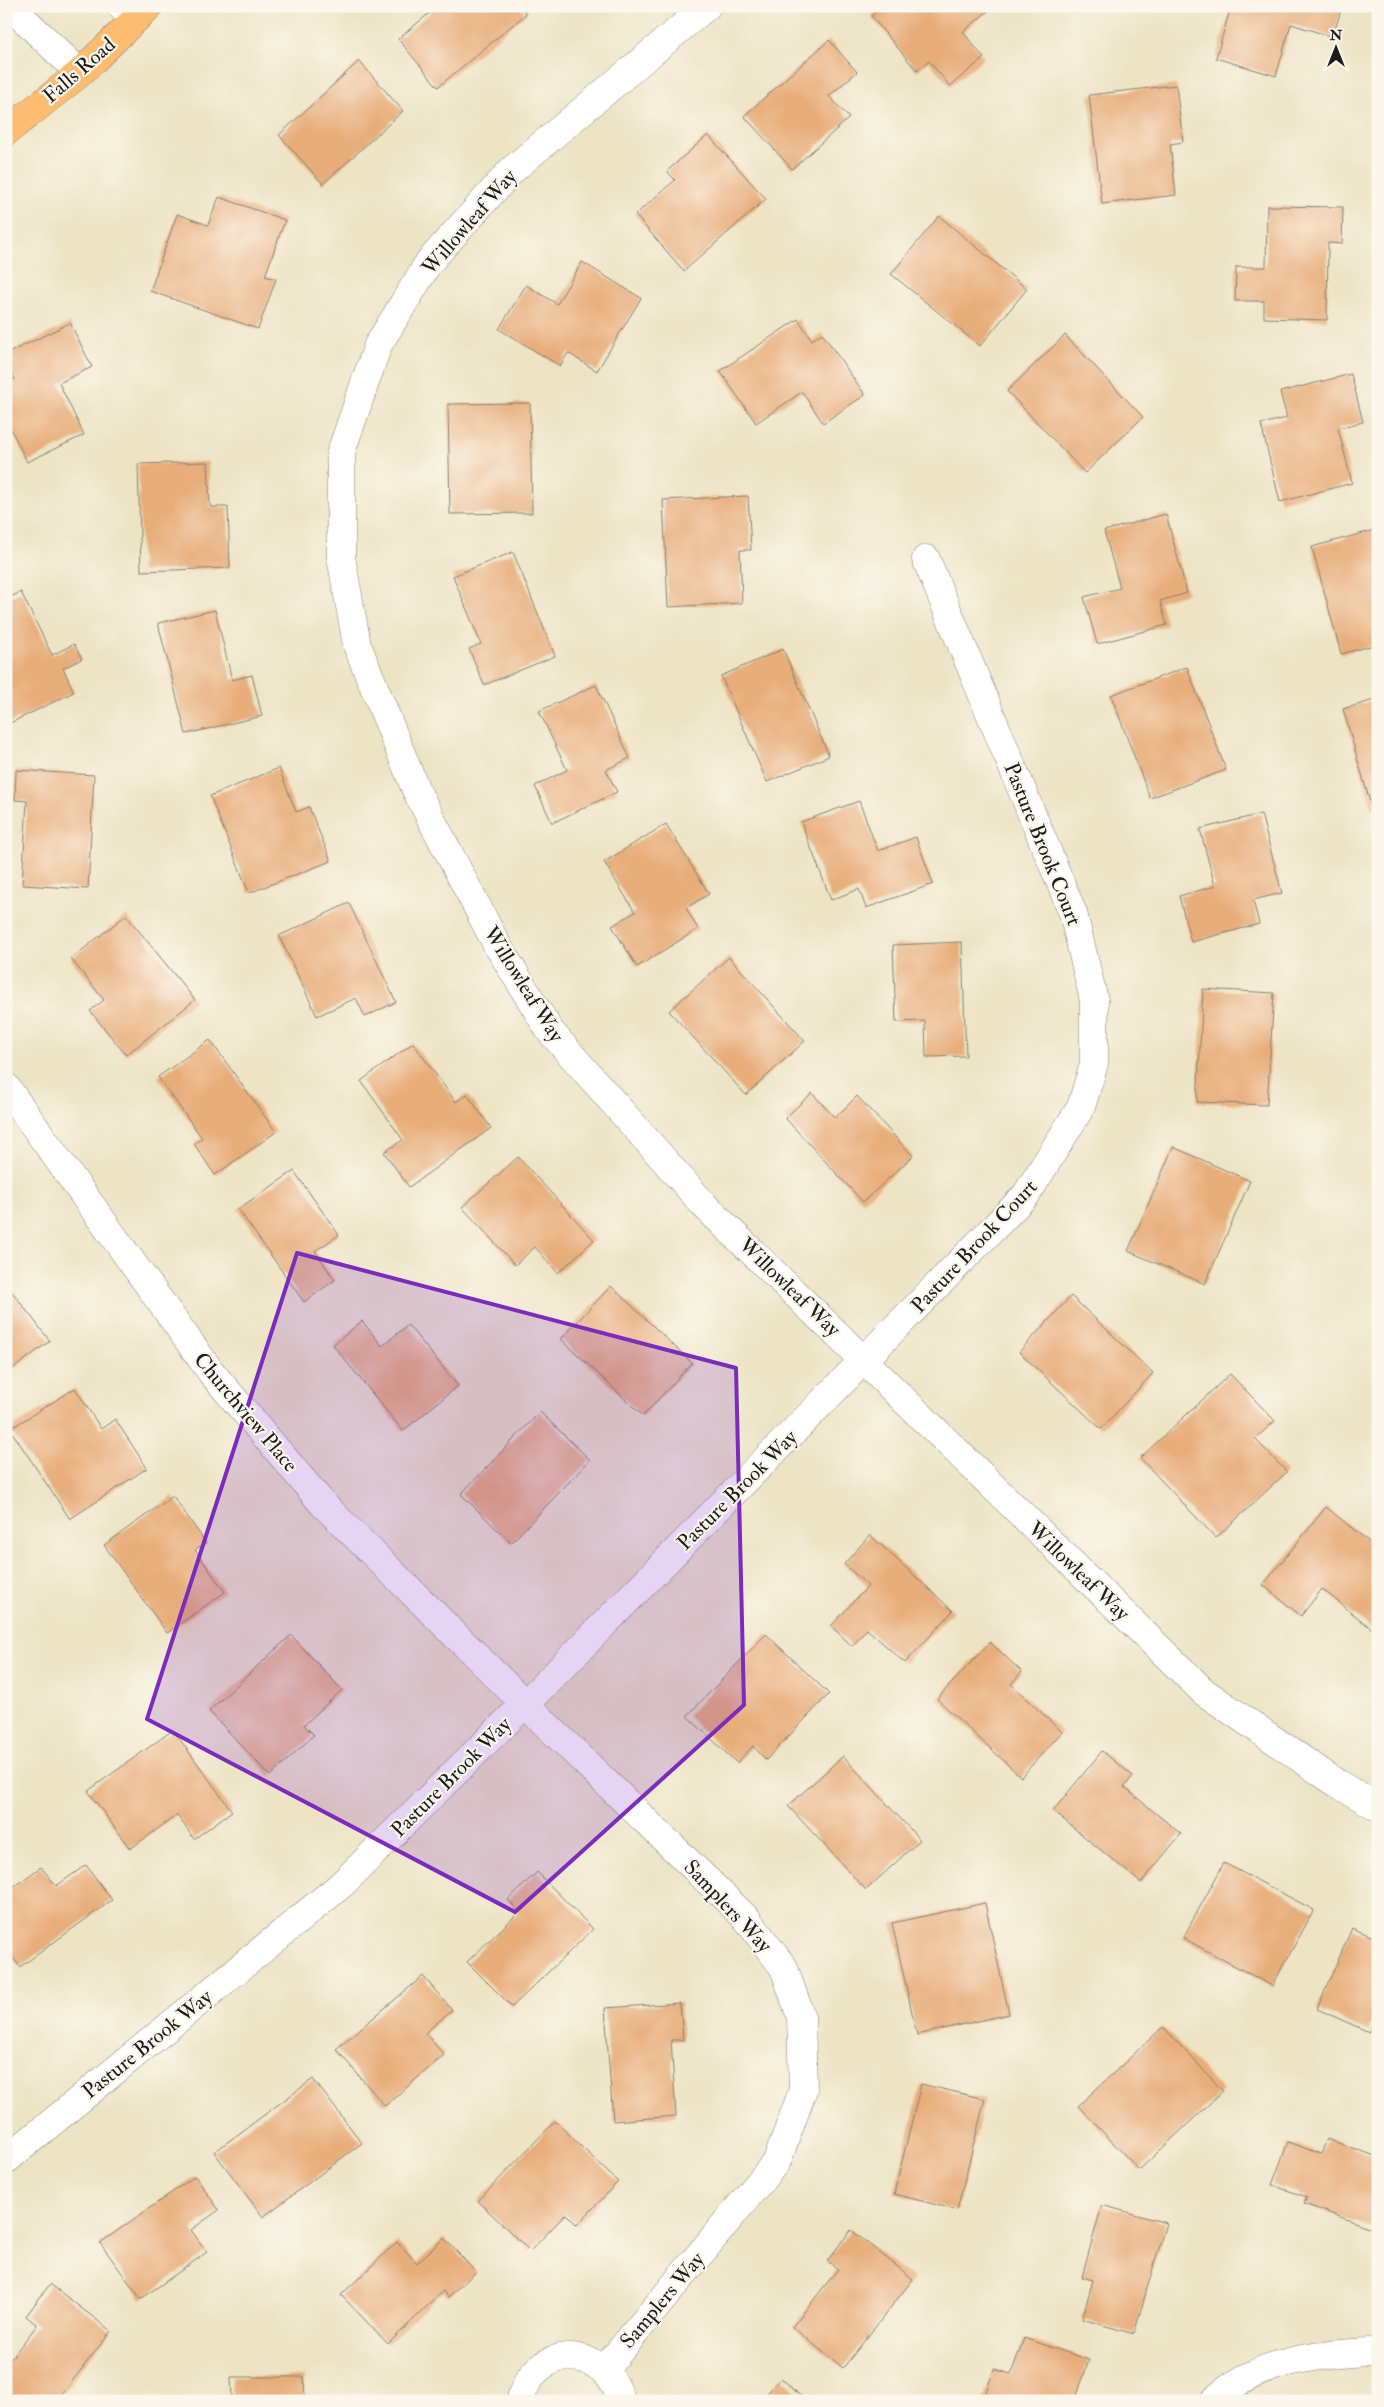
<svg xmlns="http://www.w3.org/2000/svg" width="1384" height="2407" font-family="'IM FELL Double Pica',serif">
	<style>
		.building { fill: #e8ae7a }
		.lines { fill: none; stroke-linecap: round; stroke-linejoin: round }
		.minor-casing { stroke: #848070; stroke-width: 29 }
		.major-casing { stroke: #848070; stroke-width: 29 }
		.minor { stroke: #fff; stroke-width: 28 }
		.major { stroke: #fdbc70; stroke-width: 28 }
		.marked { fill: #7b2cbf; fill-opacity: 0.2; stroke: #7b2cbf; stroke-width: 4; stroke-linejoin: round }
		.labels { text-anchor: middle; stroke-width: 4.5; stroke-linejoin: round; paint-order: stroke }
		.street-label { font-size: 21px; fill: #1c1c1c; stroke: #fbf7ec }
	</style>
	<rect width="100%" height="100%" fill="#fbf7ec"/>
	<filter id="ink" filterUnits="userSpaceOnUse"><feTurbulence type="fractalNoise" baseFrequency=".02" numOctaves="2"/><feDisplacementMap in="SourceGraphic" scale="10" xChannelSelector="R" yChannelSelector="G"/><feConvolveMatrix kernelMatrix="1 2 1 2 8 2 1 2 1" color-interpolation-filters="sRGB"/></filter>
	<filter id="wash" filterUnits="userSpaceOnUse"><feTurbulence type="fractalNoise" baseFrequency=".0096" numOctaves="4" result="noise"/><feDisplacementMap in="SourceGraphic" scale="20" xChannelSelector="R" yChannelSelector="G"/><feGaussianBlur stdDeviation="1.12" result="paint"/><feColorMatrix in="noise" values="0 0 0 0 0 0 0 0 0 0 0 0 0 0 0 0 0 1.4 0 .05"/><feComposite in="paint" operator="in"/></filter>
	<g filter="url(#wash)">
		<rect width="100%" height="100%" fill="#ede4c4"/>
		<g id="blocks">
			<!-- building -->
			<g class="building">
				<polygon points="438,6 520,6 526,14 438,87 398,39"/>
				<polygon points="883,6 994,6 963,32 984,58 950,86 929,61 917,71 871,16"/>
				<polygon points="1231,6 1342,6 1333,37 1291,24 1276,76 1216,58"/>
				<polygon points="829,40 857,72 829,96 849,118 792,169 744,116"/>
				<polygon points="359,61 403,111 323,184 279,135"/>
				<polygon points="1176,85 1183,142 1170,144 1176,195 1102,204 1089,95"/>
				<polygon points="708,135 766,199 684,271 635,215 675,180 667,171"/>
				<polygon points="219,197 285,220 265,276 276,279 258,329 150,291 177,214 208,225"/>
				<polygon points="1267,206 1343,207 1342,244 1328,243 1327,320 1264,318 1264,301 1235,301 1236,267 1266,267"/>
				<polygon points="939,216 1027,289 980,346 891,274"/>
				<polygon points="582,262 641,298 597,371 568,353 560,366 499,329 526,285 557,304"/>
				<polygon points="798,319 812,340 822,333 865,395 823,423 802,392 756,423 720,371"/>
				<polygon points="70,323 92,367 59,383 84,435 27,462 6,419 6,383 15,379 6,362 6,354"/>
				<polygon points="1065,335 1143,417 1085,473 1007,391"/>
				<polygon points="1351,374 1363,422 1338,428 1352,483 1280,502 1261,424 1287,418 1280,392"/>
				<polygon points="530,403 532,513 450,514 448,404"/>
				<polygon points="208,462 210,507 228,507 230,568 141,571 138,464"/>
				<polygon points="748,496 751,550 740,550 742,603 668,607 663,500"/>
				<polygon points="1166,514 1187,593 1160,601 1167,625 1097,644 1084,597 1120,588 1104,531"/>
				<polygon points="1378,529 1378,644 1341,654 1312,547"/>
				<polygon points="513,552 555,656 484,685 469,649 481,644 453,576"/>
				<polygon points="21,592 52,655 74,644 82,659 63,668 74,692 6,725 6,599"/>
				<polygon points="215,610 232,680 252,675 262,716 186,734 158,623"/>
				<polygon points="783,649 829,756 767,782 721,676"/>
				<polygon points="1187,667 1226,770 1150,798 1111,695"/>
				<polygon points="596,685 630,758 606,770 617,792 552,823 535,786 567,770 539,711"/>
				<polygon points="1378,699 1378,807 1372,809 1343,709"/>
				<polygon points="279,768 296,812 309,807 331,861 249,893 210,796"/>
				<polygon points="16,770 94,775 88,889 22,885 27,801 15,800"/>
				<polygon points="859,801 878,851 916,837 933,884 866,908 859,889 831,900 801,822"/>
				<polygon points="1261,814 1282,893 1253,900 1259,924 1191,942 1179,896 1215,886 1200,829"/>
				<polygon points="666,824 709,894 686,908 698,929 637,967 612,926 635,912 604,862"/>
				<polygon points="349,903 396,1002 365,1017 356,998 317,1016 279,936"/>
				<polygon points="126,915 195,1000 126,1055 90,1011 104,1000 71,959"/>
				<polygon points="962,942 966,1056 926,1057 925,1021 896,1022 893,945"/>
				<polygon points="729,957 805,1041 746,1095 669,1011"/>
				<polygon points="1203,989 1274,993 1267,1105 1197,1102"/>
				<polygon points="210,1040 276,1132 215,1175 194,1144 202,1138 158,1077"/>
				<polygon points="413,1043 456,1102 467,1094 491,1128 409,1187 384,1152 403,1140 361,1081"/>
				<polygon points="812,1093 835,1118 857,1096 913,1156 863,1202 785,1118"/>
				<polygon points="1173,1147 1250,1181 1205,1284 1128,1251"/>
				<polygon points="518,1157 594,1240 558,1273 535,1247 515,1265 462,1207"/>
				<polygon points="294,1171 339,1235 315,1251 335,1280 304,1302 238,1209"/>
				<polygon points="6,1284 50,1341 6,1374"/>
				<polygon points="611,1286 692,1363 643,1416 561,1339"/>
				<polygon points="1071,1296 1153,1373 1101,1429 1019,1352"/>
				<polygon points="362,1321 382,1346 408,1325 458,1386 403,1431 333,1345"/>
				<polygon points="1230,1374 1275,1421 1255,1439 1287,1472 1216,1538 1140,1458"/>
				<polygon points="75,1388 101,1429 115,1419 147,1468 70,1519 10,1429"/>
				<polygon points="540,1412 590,1460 511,1543 461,1494"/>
				<polygon points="173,1496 206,1543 195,1550 225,1592 167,1633 104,1545"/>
				<polygon points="1326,1507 1378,1549 1378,1621 1372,1629 1322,1589 1301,1616 1263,1585"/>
				<polygon points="870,1535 953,1611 905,1663 867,1629 852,1646 831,1626 868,1586 844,1564"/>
				<polygon points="766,1634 829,1694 766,1760 753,1746 737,1763 687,1716"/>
				<polygon points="291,1635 342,1690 304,1725 314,1735 270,1776 209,1711"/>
				<polygon points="990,1642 1022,1672 1011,1684 1062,1732 1021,1777 937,1699"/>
				<polygon points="173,1730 232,1811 194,1839 177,1815 130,1849 88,1791"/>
				<polygon points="1102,1751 1133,1776 1124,1787 1181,1834 1141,1883 1053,1811"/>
				<polygon points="843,1756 920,1840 866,1890 788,1806"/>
				<polygon points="1224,1863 1314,1910 1272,1986 1183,1938"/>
				<polygon points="86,1865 112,1900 20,1967 6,1949 6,1892 41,1867 56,1886"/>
				<polygon points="537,1872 593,1929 512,2007 467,1962 519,1912 508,1900"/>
				<polygon points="985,1903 1009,2014 917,2035 892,1923"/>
				<polygon points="1352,1928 1378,1939 1378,2027 1372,2025 1369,2032 1317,2009"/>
				<polygon points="423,1976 452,2010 425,2033 444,2055 385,2106 336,2049"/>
				<polygon points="680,2003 683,2040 671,2040 676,2116 613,2121 605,2008"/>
				<polygon points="1163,2027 1223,2091 1139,2170 1078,2106"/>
				<polygon points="313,2079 362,2143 263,2217 214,2152"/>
				<polygon points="921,2084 985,2099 957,2210 894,2194"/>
				<polygon points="555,2121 618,2182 577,2225 566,2214 530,2251 478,2201"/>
				<polygon points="1327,2139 1378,2157 1378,2210 1371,2228 1304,2204 1307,2197 1272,2185 1288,2142 1321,2154"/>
				<polygon points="195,2176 219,2210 191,2230 207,2252 141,2299 100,2243"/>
				<polygon points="1102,2205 1166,2223 1134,2334 1082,2319 1093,2280 1082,2277"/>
				<polygon points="851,2230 913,2279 843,2368 792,2327 838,2269 827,2261"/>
				<polygon points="444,2238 476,2272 448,2297 443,2291 388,2344 341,2295 397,2242 417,2263"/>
				<polygon points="50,2284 111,2331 57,2401 14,2401 6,2395 6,2365 37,2325 26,2316"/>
				<polygon points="1024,2338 1089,2360 1075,2401 983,2401 994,2369 1011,2374"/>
				<polygon points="231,2377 304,2377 305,2401 202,2401 202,2398 232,2397"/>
				<polygon points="781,2378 806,2401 760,2401"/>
			</g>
		</g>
	</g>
	<g filter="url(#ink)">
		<use href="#blocks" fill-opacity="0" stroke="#848070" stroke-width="1"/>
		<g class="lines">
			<!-- minor casing -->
			<g class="minor-casing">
				<g id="minor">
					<polyline points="10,6 80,73"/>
					<polyline points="121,6 134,20"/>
					<polyline points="707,6 512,170 429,262 378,345 341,452 341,557 357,645 416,790 496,943 550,1031 704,1205 1204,1692 1338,1784 1378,1807"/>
					<polyline points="6,1087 211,1372 323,1504 525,1704 747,1919 784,1968 801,2017 803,2090 777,2161 604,2370"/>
					<polyline points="6,2160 341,1885 553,1676 1026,1195 1081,1107 1094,1064 1094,1000 1073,913 926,559"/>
					<path d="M 521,2401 C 522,2390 527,2381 534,2373 C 565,2341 611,2360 621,2401"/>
					<path d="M 1214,2401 C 1255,2361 1317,2354 1371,2352 L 1378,2354"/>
				</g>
			</g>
			<!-- major casing -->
			<g class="major-casing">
				<polyline id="major" points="6,132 80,73 149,6"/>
			</g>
			<!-- minor -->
			<use href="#minor" class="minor"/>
			<!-- major -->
			<use href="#major" class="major"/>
		</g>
	</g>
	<!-- marked area -->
	<path class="marked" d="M 297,1253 L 736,1368 L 744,1705 L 515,1912 L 147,1719 Z"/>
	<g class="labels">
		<!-- street labels -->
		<g class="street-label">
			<text transform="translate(79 70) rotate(-41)" y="7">Falls Road</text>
			<text transform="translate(469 222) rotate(-49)" y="7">Willowleaf Way</text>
			<text transform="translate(1043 844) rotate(68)" y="7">Pasture Brook Court</text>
			<text transform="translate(524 984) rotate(58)" y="7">Willowleaf Way</text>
			<text transform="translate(974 1246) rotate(-47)" y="7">Pasture Brook Court</text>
			<text transform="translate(790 1287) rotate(44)" y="7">Willowleaf Way</text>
			<text transform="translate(246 1412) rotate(50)" y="7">Churchview Place</text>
			<text transform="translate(737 1490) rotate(-45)" y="7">Pasture Brook Way</text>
			<text transform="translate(1079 1571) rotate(44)" y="7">Willowleaf Way</text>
			<text transform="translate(451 1777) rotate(-45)" y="7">Pasture Brook Way</text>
			<text transform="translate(728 1906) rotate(47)" y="7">Samplers Way</text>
			<text transform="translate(147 2044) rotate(-39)" y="7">Pasture Brook Way</text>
			<text transform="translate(662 2300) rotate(-50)" y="7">Samplers Way</text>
		</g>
	</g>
	<!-- margin -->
	<rect width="1384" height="2407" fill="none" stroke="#fbf7ec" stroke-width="25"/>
	<!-- north arrow -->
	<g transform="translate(1336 48)" stroke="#fbf7ec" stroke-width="4" paint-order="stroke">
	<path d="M0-4L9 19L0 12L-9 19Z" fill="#1c1c1c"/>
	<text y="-8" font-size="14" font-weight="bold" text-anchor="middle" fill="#1c1c1c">N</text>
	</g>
</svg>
